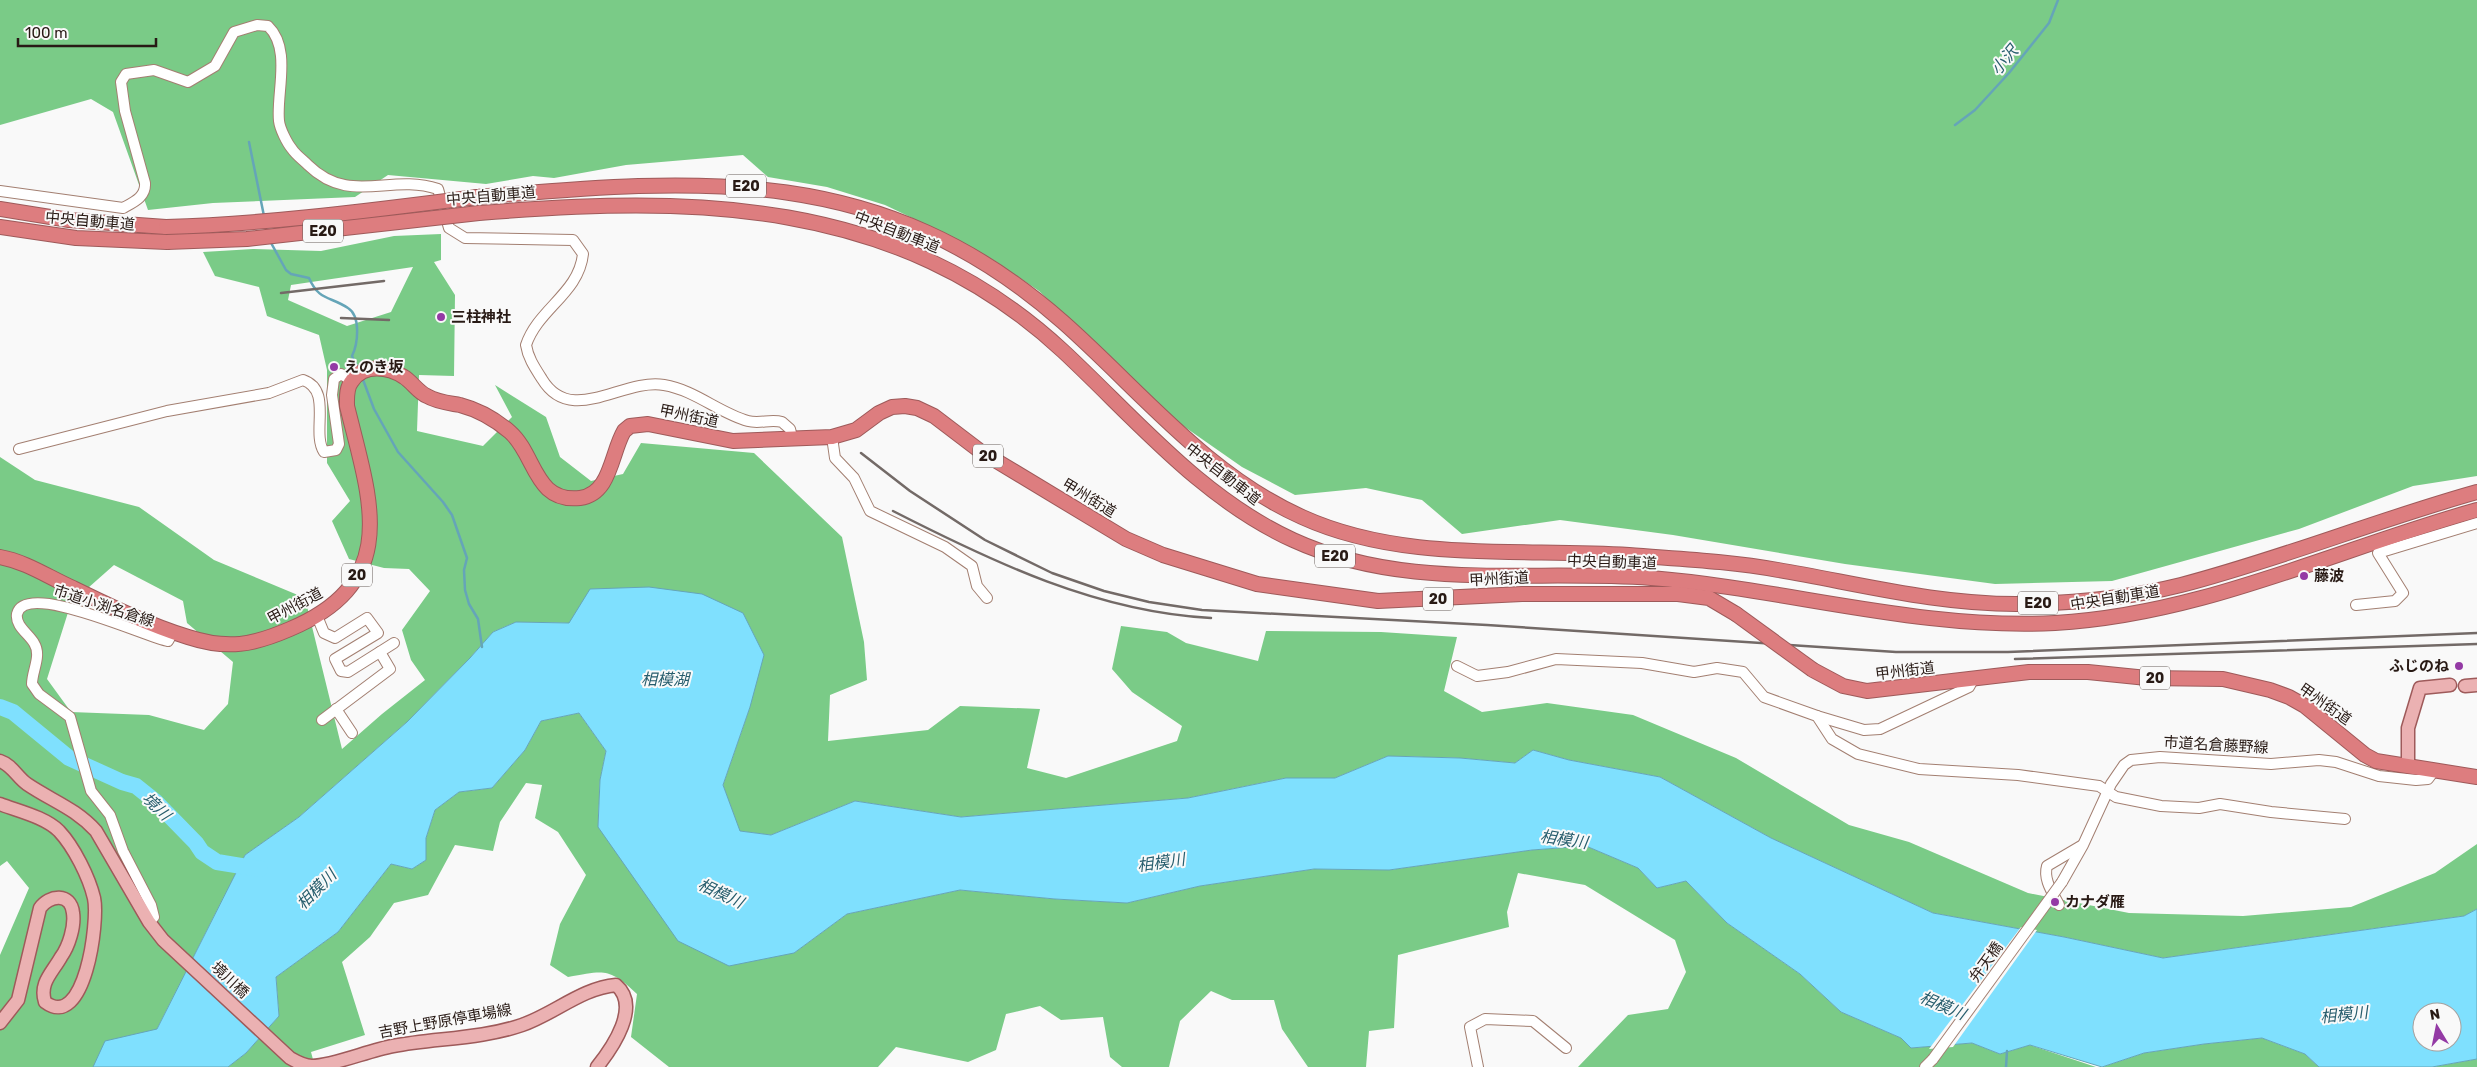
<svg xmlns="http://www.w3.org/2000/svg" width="2477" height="1067" font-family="Rubik,'Noto Sans JP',sans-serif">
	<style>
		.forest { fill: #7acb87; fill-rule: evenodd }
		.water { fill: #7fe0fe; stroke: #65a5b8; fill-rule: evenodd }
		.pier { fill: #f9f9f9 }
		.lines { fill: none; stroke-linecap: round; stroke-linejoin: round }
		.stream { stroke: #65a5b8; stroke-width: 2.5 }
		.river { stroke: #7fe0fe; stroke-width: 16 }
		.minor-casing { stroke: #a37f71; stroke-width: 12 }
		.major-casing { stroke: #9e5a5a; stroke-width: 15 }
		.highway-casing { stroke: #9e5a5a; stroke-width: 16 }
		.minor { stroke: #fff; stroke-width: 10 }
		.major { stroke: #ebb1b2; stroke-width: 12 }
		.highway { stroke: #dd7d7f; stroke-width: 14 }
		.rail { stroke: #736a67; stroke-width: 2.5 }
		.minor-bridge-casing { stroke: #a37f71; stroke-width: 12; stroke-linecap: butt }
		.highway-bridge-casing { stroke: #9e5a5a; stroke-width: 16; stroke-linecap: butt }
		.minor-bridge { stroke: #fff; stroke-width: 10 }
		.highway-bridge { stroke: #dd7d7f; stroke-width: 14 }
		.poi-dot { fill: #943aa5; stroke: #f9f9f9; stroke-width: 2 }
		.labels { text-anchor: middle; stroke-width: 4; stroke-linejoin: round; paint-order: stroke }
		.shield { fill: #f9f9f9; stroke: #675d59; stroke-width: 1 }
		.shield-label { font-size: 14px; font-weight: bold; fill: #281a15 }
		.street-label { font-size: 15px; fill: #281a15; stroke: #f9f9f9 }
		.poi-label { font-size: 15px; font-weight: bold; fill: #281a15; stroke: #f9f9f9; text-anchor: start }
		.water-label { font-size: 16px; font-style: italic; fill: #275d6d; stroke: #f9f9f9 }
	</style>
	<rect width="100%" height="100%" fill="#f9f9f9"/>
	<!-- forest -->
	<g class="forest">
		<polygon points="0,0 2477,0 2477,476 2413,486 2299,529 2112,581 1995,584 1845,564 1673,535 1560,520 1462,534 1422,500 1366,488 1295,495 1242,467 1179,423 1039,291 995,261 954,238 885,205 827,187 768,177 743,155 626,165 554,178 533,176 486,184 388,175 355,197 213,203 148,210 113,112 91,99 0,125"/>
		<path d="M 441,234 L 441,260 L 434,262 L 455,295 L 454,376 L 419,375 L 417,431 L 483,446 L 512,417 L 495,385 L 546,417 L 560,457 L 591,481 L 623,474 L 641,443 L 754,453 L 842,537 L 864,642 L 867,680 L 830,695 L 828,741 L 928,730 L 960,706 L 1040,709 L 1027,768 L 1066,778 L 1177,741 L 1182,726 L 1132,692 L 1112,669 L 1121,626 L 1167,632 L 1186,643 L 1258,661 L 1266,631 L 1381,632 L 1457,637 L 1444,691 L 1482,712 L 1547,703 L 1633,715 L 1736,758 L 1849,825 L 1909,842 L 2028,893 L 2129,913 L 2243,916 L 2351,907 L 2435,873 L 2477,844 L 2477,909 L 2464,916 L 2163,958 L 2064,937 L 1933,913 L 1771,838 L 1660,777 L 1569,760 L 1533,750 L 1515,763 L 1460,758 L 1388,756 L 1335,778 L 1286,778 L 1188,798 L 961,817 L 855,801 L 771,835 L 739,831 L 723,785 L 750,707 L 569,623 L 516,622 L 493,632 L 470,658 L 407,722 L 299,817 L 245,855 L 157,1029 L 117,1067 L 0,1067 L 0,955 L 29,888 L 7,861 L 0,866 L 0,457 L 35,480 L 139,507 L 214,560 L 305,598 L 342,749 L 382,714 L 425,680 L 411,660 L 402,630 L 430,591 L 409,569 L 384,568 L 349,559 L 332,521 L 350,501 L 327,463 L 327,370 L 319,335 L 267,316 L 259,287 L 215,276 L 203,252 L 253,249 L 321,251 L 394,236 ZM 413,267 L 391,312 L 347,326 L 288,300 L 291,285 ZM 114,565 L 183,601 L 187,623 L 233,662 L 228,704 L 204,730 L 149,715 L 71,712 L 47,679 L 71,603 Z"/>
		<path d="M 579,713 L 606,751 L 600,780 L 598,827 L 794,953 L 847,914 L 960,890 L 1055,899 L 1127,903 L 1200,886 L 1314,869 L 1389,870 L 1532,850 L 1586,846 L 1638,868 L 1657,888 L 1686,881 L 1727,923 L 1800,974 L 1841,1012 L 1901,1038 L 1911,1048 L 1972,1043 L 2000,1054 L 2030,1045 L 2096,1067 L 1578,1067 L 1628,1015 L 1668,1009 L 1686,972 L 1675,940 L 1585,885 L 1518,873 L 1507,912 L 1509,927 L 1398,955 L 1394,1028 L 1369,1031 L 1366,1067 L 1308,1067 L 1282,1029 L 1274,1000 L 1232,1000 L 1211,991 L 1180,1021 L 1169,1067 L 1122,1067 L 1110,1057 L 1103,1017 L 1061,1020 L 1040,1006 L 1006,1014 L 996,1050 L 968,1062 L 896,1047 L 878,1067 L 669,1067 L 631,1037 L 637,994 C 608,967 605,971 568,977 L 550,965 L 560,924 L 586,875 L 558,832 L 535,818 L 542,785 L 526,783 L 500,822 L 493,851 L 455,845 L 428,895 L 394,903 L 370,937 L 342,962 L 365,1035 L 311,1052 L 315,1067 L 228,1067 L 246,1053 L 279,1016 L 276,977 L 338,932 L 391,864 L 412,869 L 426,860 L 426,838 L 435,810 L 459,792 L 492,788 L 525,750 L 541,721 Z"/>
		<polygon points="2262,1038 2305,1054 2319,1067 2102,1067 2144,1053 2204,1044"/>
		<polygon points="2477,1059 2477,1067 2432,1067"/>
	</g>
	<!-- water -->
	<path class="water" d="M 649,587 L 702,594 L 743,613 L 764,655 L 750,707 L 723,785 L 740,831 L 771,835 L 855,801 L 961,817 L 1188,798 L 1286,778 L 1335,778 L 1388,756 L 1460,758 L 1515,763 L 1533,750 L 1569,760 L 1660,777 L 1771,838 L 1933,913 L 2064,937 L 2163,958 L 2464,916 L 2477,909 L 2477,1059 L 2432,1067 L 2319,1067 L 2305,1054 L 2262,1038 L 2204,1044 L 2144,1053 L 2102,1067 L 2030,1045 L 2000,1054 L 1972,1043 L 1911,1048 L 1901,1038 L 1841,1012 L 1800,974 L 1727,923 L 1686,881 L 1657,888 L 1638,868 L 1586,846 L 1532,850 L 1389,870 L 1314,869 L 1200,886 L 1127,903 L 1055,899 L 960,890 L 847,914 L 794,953 L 729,966 L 678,941 L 598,827 L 600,780 L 606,751 L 579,713 L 541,721 L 525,750 L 492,788 L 459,792 L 435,810 L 426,838 L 426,860 L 412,869 L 391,864 L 338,932 L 276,977 L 279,1016 L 246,1053 L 228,1067 L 93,1067 L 105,1041 L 157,1029 L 245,855 L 299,817 L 407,722 L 470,658 L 493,632 L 516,622 L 569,623 L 590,589 ZM 2422,1012 L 2452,1012 L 2452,1042 L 2422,1042 Z"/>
	<!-- pier -->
	<polygon class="pier" points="2021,927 2037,930 1953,1047 1929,1049"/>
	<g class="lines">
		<!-- stream -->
		<g class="stream">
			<polyline points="1955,125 1975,110 2009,73 2049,23 2058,0"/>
			<polyline points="249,142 264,216"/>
			<path d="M 270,241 L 286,270 L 291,274 L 309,278 C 319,301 330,296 348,308 C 361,316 358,344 352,356 L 359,370"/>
			<polyline points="362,377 374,409 398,452 443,502 452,515 467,558 464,570 465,590 469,604 478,619 482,647"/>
			<polyline points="2006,1067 2007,1051"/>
		</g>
		<!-- river -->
		<polyline class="river" points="0,707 13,712 69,758 122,782 136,786 156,802 196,843 202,852 217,862 260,869"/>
		<!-- minor casing -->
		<g class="minor-casing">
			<g id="minor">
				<path d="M 0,191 L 123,208 C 134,202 146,197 145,183 L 125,111 L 121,82 L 126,74 L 154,70 L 188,82 L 215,66 L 234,32 L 257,25 L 268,26 C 292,49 276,93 279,121 C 280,129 287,143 292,149 C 296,155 303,160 308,165 C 350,206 389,173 438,189 L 449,228 L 465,238 L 573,240 L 583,254 C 579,293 538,309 526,345 C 528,358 535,368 542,379 C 571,427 622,378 664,385 C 695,390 719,413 748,421 C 759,424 771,419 782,422 L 790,429 L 792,437"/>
				<polyline points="832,437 835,458 854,478 870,511 945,547 972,566 977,586 987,598"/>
				<path d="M 19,449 L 167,411 L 269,393 L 303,380 C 333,390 311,432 324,452 L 336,450 L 339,444 L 332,395 L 334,379 L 341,374 L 352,381"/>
				<polyline points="2356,605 2395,601 2403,593 2378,553 2477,523"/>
				<polyline points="317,616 324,633 335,638 367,618 378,633 335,659 341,671 348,672 394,643"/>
				<polyline points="1457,666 1477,676 1508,672 1556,659 1642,663 1694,672 1717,668 1743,672 1764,697 1817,716 1832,739 1858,754 1919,769 2018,775 2099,786 2116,797 2161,806 2199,808 2220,804 2271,812 2345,819"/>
				<polyline points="336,709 352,733"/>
				<polyline points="1817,716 1864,730 1880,729 1969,687 1974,678"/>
				<polyline points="322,720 390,669 380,652"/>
				<polyline points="2062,882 2083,845 2111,784 2124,765 2131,760 2160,757 2271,764 2319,760 2336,762 2379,776 2416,780 2428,779 2434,771"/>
				<path d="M 2059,905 C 2053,893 2043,880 2047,866 L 2081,846"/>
				<path d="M 149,922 L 154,917 L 151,905 L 123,851 L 110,815 L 91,791 L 70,717 L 39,694 L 32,684 C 32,670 42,656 34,643 C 29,634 15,626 17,614 C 25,580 146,637 168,641 L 173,632"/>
				<polyline points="1478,1067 1470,1027 1485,1019 1533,1021 1566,1048"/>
				<polyline points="1925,1067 1933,1059"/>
			</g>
		</g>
		<!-- major casing -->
		<g class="major-casing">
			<g id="major">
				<polyline points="2465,686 2477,685"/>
				<path d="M 0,761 C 12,765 17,777 27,784 C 52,801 75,808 96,831 L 149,922 L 163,940 L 290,1058 C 297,1062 304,1066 312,1066 C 332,1066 370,1050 393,1046 C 436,1038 481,1039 522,1025 C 554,1014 582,988 616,985 C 641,1006 613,1047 597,1067"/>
				<polyline points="2408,766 2408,728 2420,688 2450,685"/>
				<path d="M 0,804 C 18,811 45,817 59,831 C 74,847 89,877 94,898 C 99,921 85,1032 45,1002 C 39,983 52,973 61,957 C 69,946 75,926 73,913 C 71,892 49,895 40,908 L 18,1000 L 0,1023"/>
			</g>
		</g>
		<!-- highway casing -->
		<g class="highway-casing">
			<g id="highway">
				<path d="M 477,197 C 700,178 882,162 1063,322 C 1140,390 1206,474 1302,517 C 1403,563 1521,548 1629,555 C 1679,559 1729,561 1778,570 C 1860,584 1938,605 2022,604 C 2075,603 2129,598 2181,585 C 2281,559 2377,520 2477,492"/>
				<polyline points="0,209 69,220 166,227"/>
				<path d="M 479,213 C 691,196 896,196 1063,351 C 1135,418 1201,498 1293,540 C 1406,592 1530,569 1651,578 C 1786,589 1919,630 2055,623 C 2202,615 2337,549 2477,510"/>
				<polyline points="0,227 76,238 167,242"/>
				<path d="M 0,557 C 27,562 48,577 73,588 C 110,606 149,625 188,637 C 228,650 253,645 290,629 C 403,581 370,500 347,406 C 347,398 346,388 352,381 C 364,363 389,367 404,377 C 412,382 418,392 427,396 C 437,402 449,403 460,405 C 479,410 496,420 510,432 C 536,455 534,503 580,498 C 611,494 611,453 624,431 L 630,426 L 648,424 L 733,441 L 832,437 L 856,430 L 879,413 L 892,407 L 905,406 L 917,408 L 934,416 L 980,451 L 1126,539 L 1163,555 L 1257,584 L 1378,601 L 1522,594 L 1678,594 L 1709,598 L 1736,614"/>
				<polyline points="1813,670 1843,686 1867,691 2029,672 2088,672 2147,678 2223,679 2270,690 2289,697 2305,706 2365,755 2376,761 2477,777"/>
			</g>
		</g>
		<!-- minor -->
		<use href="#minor" class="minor"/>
		<!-- major -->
		<use href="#major" class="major"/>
		<!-- highway -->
		<use href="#highway" class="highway"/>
		<!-- rail -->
		<g class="rail">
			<polyline points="281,293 384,281"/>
			<polyline points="341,318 389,320"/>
			<polyline points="861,453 910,491 985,540 1052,573 1104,591 1149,602 1202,610 1487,625 1896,652 2008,652 2477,633"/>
			<path d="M 893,511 C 993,562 1097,612 1211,618"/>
			<polyline points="2015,659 2477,644"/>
		</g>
		<!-- minor-bridge casing -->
		<g class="minor-bridge-casing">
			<polyline id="minor-bridge" points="1933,1059 2062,882"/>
		</g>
		<!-- highway-bridge casing -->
		<g class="highway-bridge-casing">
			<g id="highway-bridge">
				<path d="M 166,227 C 270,224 373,210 477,197"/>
				<polyline points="167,242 247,239 479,213"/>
				<polyline points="1736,614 1813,670"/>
			</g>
		</g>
		<!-- minor-bridge -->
		<use href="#minor-bridge" class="minor-bridge"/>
		<!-- highway-bridge -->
		<use href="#highway-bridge" class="highway-bridge"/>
	</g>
	<!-- markers -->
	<g class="poi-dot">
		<circle cx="441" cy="317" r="5"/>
		<circle cx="334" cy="367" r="5"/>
		<circle cx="2304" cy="576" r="5"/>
		<circle cx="2459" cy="666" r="5"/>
		<circle cx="2055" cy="902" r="5"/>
	</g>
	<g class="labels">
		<!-- shield labels -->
		<g class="shield">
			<rect x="726" y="174.5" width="40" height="23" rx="4"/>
			<rect x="303" y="219.5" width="40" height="23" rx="4"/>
			<rect x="973" y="444.5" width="30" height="23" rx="4"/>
			<rect x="1315" y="544.5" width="40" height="23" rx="4"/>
			<rect x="342" y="563.5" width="30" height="23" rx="4"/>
			<rect x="1423" y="587.5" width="30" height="23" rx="4"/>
			<rect x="2018" y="591.5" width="40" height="23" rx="4"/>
			<rect x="2140" y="666.5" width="30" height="23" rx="4"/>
		</g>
		<g class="shield-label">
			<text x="746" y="191">E20</text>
			<text x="323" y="236">E20</text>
			<text x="988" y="461">20</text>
			<text x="1335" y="561">E20</text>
			<text x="357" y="580">20</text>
			<text x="1438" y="604">20</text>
			<text x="2038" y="608">E20</text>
			<text x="2155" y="683">20</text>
		</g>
		<!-- street labels -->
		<g class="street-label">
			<text transform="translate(491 196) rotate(-5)" y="5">中央自動車道</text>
			<text transform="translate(90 221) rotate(5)" y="5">中央自動車道</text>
			<text transform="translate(897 232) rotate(21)" y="5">中央自動車道</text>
			<text transform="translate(689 416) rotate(12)" y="5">甲州街道</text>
			<text transform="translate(1223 474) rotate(38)" y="5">中央自動車道</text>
			<text transform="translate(1089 498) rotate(31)" y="5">甲州街道</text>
			<text transform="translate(1612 562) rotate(2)" y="5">中央自動車道</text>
			<text transform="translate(1499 579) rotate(-3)" y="5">甲州街道</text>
			<text transform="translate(2115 598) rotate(-9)" y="5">中央自動車道</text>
			<text transform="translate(104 606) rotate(18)" y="5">市道小渕名倉線</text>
			<text transform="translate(295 606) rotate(-28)" y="5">甲州街道</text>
			<text transform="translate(1905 671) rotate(-7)" y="5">甲州街道</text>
			<text transform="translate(2325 704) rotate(35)" y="5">甲州街道</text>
			<text transform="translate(2216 745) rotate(3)" y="5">市道名倉藤野線</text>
			<text transform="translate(1986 962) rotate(-54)" y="5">弁天橋</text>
			<text transform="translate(230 980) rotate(43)" y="5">境川橋</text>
			<text transform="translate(445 1021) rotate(-10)" y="5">吉野上野原停車場線</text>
		</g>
		<!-- poi labels -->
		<g class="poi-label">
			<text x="451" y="322">三柱神社</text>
			<text x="344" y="372">えのき坂</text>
			<text x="2314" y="581">藤波</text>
			<text x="2449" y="671" text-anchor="end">ふじのね</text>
			<text x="2065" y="907">カナダ雁</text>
		</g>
		<!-- water labels -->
		<g class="water-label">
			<text transform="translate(2004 60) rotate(-50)" y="6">小沢</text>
			<text x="665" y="685">相模湖</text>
			<text transform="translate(157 806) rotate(44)" y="6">境川</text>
			<text transform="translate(1564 839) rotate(8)" y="6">相模川</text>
			<text transform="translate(1161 862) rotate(-8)" y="6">相模川</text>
			<text transform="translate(316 889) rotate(-45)" y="6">相模川</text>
			<text transform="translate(721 893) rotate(25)" y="6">相模川</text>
			<text transform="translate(1943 1005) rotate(23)" y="6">相模川</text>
			<text transform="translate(2344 1014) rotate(-6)" y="6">相模川</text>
		</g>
	</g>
	<!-- north arrow -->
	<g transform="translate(2437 1027) rotate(350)"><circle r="24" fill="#f9f9f9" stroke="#a5a09e"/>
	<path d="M0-4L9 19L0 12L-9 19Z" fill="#943aa5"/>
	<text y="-8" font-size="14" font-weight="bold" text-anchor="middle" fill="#281a15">N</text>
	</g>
	<!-- scale -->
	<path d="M18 38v8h138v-8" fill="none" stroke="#281a15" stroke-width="2.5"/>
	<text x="25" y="38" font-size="15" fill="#281a15" stroke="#f9f9f9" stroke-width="4" paint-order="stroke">100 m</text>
</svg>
